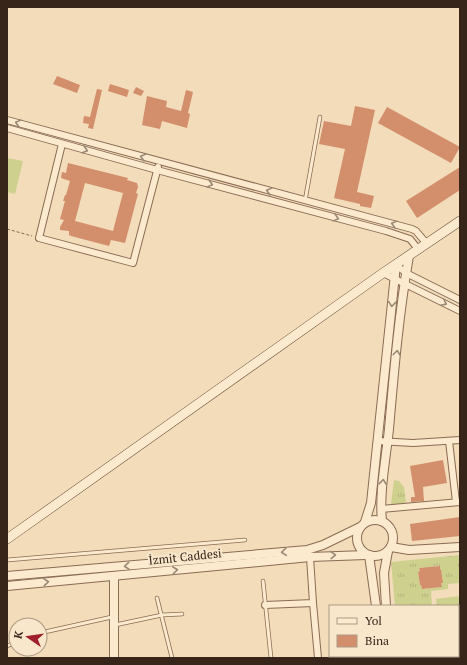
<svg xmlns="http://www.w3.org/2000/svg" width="467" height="665" font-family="'PT Serif',serif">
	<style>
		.grass { fill: url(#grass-tufts); fill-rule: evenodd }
		.park { fill: #ced08e }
		.building { fill: #d38e6c; fill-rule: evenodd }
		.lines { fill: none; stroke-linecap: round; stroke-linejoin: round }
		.service-casing { stroke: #8a6b53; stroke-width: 4.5 }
		.minor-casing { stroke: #8a6b53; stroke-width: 8 }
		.tertiary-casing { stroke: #8a6b53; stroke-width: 10 }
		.secondary-casing { stroke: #6b4c37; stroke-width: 10 }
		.path { stroke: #8a6b53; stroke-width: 1; stroke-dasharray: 3 2; stroke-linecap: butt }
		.service { stroke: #fceace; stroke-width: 3 }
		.minor { stroke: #fceace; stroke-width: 6 }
		.tertiary { stroke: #fceace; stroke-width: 8 }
		.secondary { stroke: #fceace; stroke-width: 9 }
		.oneway { stroke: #9a8874 }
		.labels { text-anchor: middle; stroke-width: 4; stroke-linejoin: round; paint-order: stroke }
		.street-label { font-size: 12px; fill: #37251a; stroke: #f8e7ca }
	</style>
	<defs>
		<pattern id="grass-tufts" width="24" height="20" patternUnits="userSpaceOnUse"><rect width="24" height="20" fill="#ced08e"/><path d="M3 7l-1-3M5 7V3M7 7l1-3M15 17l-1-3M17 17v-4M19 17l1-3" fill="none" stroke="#b2b27a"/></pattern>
	</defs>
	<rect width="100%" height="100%" fill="#f2dcba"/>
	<!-- grass -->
	<g class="grass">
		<polygon points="394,480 399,481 404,487 406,502 402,506 392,506 391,504"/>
		<path d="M 460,555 L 460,583 L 448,584 L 448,589 L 431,591 L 432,606 L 395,606 L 391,562 ZM 434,566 L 439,566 L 440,570 L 441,570 L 443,583 L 441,583 L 442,587 L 422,589 L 421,585 L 420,585 L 418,572 L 420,571 L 419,568 L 425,567 L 425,570 L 434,569 Z"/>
		<polygon points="460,596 460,605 437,606 436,599"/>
	</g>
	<!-- park -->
	<polygon class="park" points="7,158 23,161 15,194 7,192"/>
	<!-- building -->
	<g class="building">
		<polygon points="57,76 80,85 77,93 53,84"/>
		<polygon points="110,84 129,90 127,97 108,91"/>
		<polygon points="136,87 144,91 141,96 133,93"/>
		<polygon points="97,89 102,90 93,129 88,128 89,124 83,123 84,116 90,117"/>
		<polygon points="186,90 193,92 188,113 190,114 187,128 162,121 160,129 142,125 147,96 167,101 166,107 181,111"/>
		<polygon points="355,106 375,110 357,192 374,196 371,208 360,206 360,204 334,198 345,149 319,144 324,121 351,126"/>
		<polygon points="387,107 460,147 451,163 378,123"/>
		<path d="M 68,163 L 128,178 L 127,180 L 137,183 L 138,187 L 136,193 L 138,194 L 125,243 L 111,240 L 109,246 L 71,236 L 69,235 L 69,231 L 60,230 L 60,227 L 64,220 L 60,219 L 65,201 L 63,201 L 65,195 L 66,195 L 70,181 L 61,178 L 62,172 L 66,173 ZM 85,183 L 123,193 L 113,231 L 75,221 Z"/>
		<polygon points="460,167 460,190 417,218 406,201"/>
		<polygon points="443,460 447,483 423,487 424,501 411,502 411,497 415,497 410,466"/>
		<polygon points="460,517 460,536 412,541 410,524"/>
		<polygon points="440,566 440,570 441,569 443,583 441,583 442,587 422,589 421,585 420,585 418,572 420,571 419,568"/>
	</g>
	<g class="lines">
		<!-- service casing -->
		<g class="service-casing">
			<g id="service">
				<polyline points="305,201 320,117"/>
				<polyline points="7,560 245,540"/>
				<polyline points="263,581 271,658"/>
				<polyline points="157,598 172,658"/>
				<polyline points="115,625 162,615 182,614"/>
				<polyline points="40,633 112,617"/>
				<polyline points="7,646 16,642"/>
				<polyline points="352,656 352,658"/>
			</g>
		</g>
		<!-- minor casing -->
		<g class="minor-casing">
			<g id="minor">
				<polyline points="7,120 412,229 416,231 427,244"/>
				<polyline points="7,128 157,170 386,231 410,239 418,249"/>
				<polyline points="62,144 39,238 133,263 158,167"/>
				<polyline points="396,265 406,273 460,300"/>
				<polyline points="383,273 460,311"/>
				<polyline points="377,441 413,443 460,440"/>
				<polyline points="449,441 456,502"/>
				<polyline points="381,509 460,502"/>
				<polyline points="313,603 318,658"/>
				<polyline points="265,605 313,603 310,557"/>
				<polyline points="458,609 460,609"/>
			</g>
		</g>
		<!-- tertiary casing -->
		<g class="tertiary-casing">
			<g id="tertiary">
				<circle cx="375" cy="538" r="18"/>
				<path d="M 382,521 C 379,493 386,458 389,429 C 394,371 399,313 409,256"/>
				<polyline points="365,522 371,503 396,265"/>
				<polyline points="391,547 409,550 460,547"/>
				<polyline points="369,555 376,606"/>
				<polyline points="7,576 307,550 323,545 360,527"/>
				<polyline points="114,576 114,658"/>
				<polyline points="7,586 310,557 366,555"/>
				<polyline points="386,606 384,573 388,551"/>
				<polyline points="381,656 381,658"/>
				<polyline points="391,656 391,658"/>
			</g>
		</g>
		<!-- secondary casing -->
		<g class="secondary-casing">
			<polyline id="secondary" points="7,539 383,273 460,221"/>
		</g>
		<!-- path -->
		<polyline class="path" points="7,229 32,236"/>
		<!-- service -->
		<use href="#service" class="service"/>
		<!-- minor -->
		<use href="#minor" class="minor"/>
		<!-- tertiary -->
		<use href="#tertiary" class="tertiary"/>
		<!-- secondary -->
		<use href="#secondary" class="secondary"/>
	</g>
	<!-- one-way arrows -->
	<defs><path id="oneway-chevron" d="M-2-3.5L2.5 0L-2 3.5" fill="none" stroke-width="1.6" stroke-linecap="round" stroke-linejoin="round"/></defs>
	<g class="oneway">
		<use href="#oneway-chevron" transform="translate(18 123) rotate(-165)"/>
		<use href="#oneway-chevron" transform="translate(85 150) rotate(16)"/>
		<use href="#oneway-chevron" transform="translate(143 157) rotate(-165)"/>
		<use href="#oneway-chevron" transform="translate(210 184) rotate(15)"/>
		<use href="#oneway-chevron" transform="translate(269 191) rotate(-165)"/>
		<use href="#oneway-chevron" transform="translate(336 218) rotate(15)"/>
		<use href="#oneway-chevron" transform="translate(394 224) rotate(-165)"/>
		<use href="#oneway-chevron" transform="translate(444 303) rotate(26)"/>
		<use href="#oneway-chevron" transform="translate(392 304) rotate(96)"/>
		<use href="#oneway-chevron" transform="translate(397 353) rotate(-83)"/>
		<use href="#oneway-chevron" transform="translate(383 482) rotate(-84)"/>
		<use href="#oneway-chevron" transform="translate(284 552) rotate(175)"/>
		<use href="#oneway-chevron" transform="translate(333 555) rotate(-3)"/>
		<use href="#oneway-chevron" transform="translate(127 566) rotate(175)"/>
		<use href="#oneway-chevron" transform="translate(175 570) rotate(-6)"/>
		<use href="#oneway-chevron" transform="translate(46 582) rotate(-5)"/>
	</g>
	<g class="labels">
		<!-- street labels -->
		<g class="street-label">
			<text transform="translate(185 557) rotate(-6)" y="4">İzmit Caddesi</text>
		</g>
	</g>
	<!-- border -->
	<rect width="467" height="665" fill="none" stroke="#37251a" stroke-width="16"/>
	<!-- legend -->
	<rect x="329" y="605" width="130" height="52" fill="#f8e7ca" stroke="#ab9984"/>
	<rect x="337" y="618" width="20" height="6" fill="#fceace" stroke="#ab9984"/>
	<text x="365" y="625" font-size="12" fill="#37251a">Yol</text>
	<rect x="337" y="635" width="20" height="12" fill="#d38e6c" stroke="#ab9984"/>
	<text x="365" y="645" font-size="12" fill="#37251a">Bina</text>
	<!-- north arrow -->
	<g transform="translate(28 637) rotate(283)"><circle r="19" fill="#f8e7ca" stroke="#ab9984"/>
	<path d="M0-3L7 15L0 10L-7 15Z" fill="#9e1e2b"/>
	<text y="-6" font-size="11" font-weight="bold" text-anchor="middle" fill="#37251a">K</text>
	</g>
</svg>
